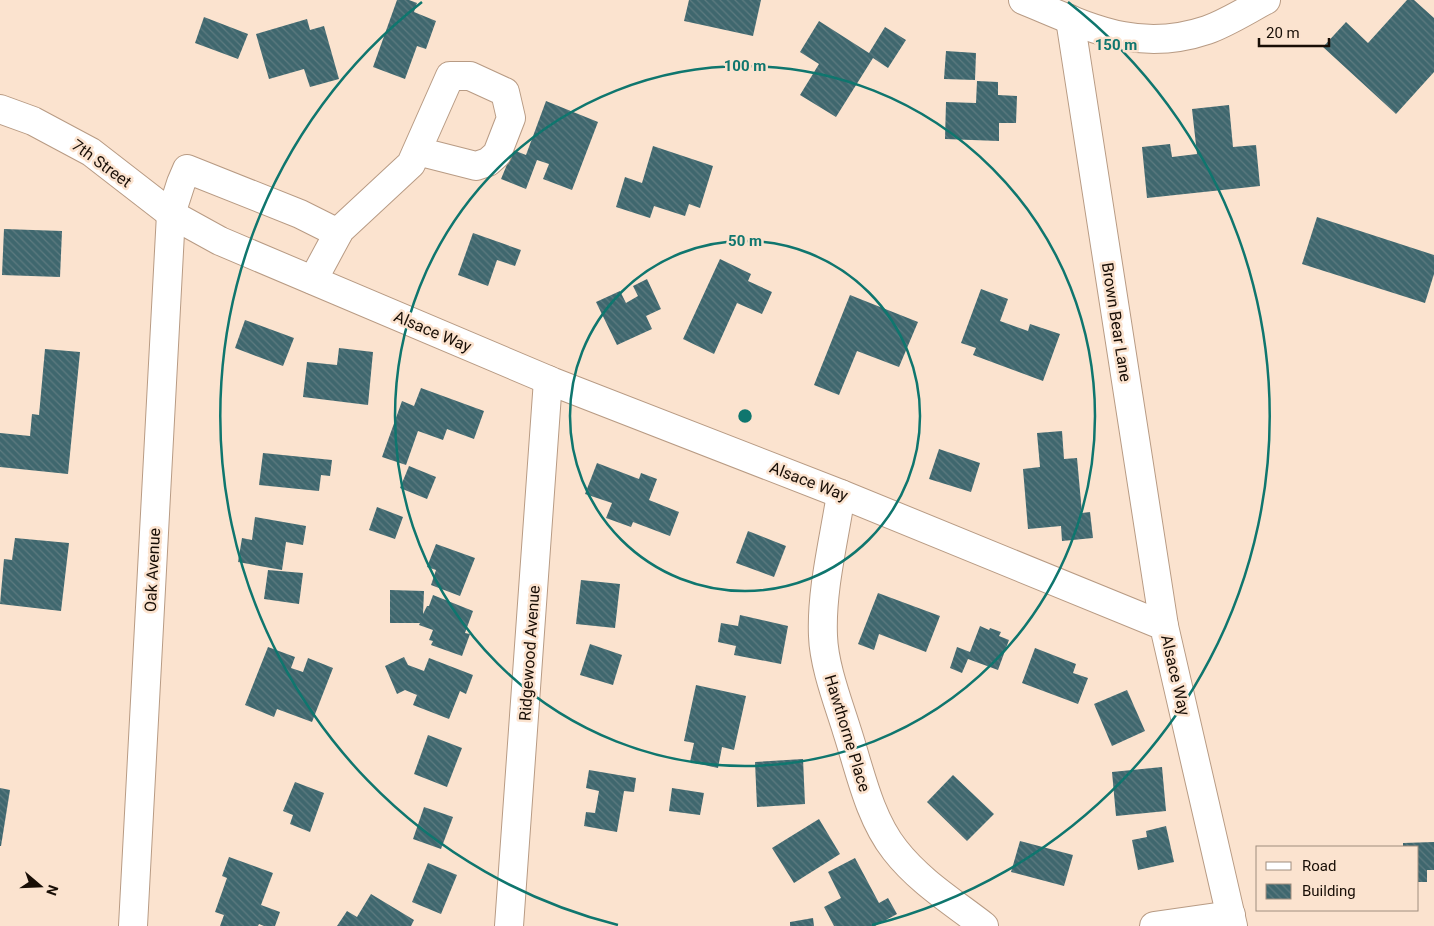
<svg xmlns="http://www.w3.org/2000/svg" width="1434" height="926" font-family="Roboto,sans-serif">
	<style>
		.building { fill: url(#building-back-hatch) }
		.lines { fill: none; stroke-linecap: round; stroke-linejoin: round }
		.minor-casing { stroke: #b89b84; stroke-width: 30 }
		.minor { stroke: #fff; stroke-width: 28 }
		.ring { fill: none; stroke: #0f766e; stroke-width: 2.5 }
		.labels { text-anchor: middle; stroke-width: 5; stroke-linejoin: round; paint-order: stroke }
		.street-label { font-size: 16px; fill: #180e06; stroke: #fbe3cf }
		.centre { fill: #0f766e; stroke: #fbe3cf; stroke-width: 2.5 }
		.ring-label { font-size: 15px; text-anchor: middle; font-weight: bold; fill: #0f766e; stroke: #fbe3cf; stroke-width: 5; stroke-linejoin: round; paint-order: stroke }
	</style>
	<defs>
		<pattern id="building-back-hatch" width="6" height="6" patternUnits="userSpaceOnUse" patternTransform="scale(1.25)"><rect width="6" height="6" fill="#3f676e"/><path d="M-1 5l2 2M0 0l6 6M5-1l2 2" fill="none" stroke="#5e7b80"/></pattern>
	</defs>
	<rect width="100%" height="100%" fill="#fbe3cf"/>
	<!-- building -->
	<g class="building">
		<polygon points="397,0 409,0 417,3 414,12 436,21 426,49 417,46 405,79 373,67"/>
		<polygon points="689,0 761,0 753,36 684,21"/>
		<polygon points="1407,0 1414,0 1434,18 1434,72 1396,114 1323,47 1346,22 1368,43"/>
		<polygon points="204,17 248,34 238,59 195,43"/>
		<polygon points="307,19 310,30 324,26 339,79 310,87 304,69 269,79 256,34"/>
		<polygon points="819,21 869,53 885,27 906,40 888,68 873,58 836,117 800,95 819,64 800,52"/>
		<polygon points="946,51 976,53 975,80 944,79"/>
		<polygon points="977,81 998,82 998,95 1017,96 1016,123 999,123 999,141 945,139 946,102 976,103"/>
		<polygon points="546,101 598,122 572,190 543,179 549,164 537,160 526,189 501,179 513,150 526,155"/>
		<polygon points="1229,105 1233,147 1256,145 1260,186 1147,198 1142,147 1170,144 1172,157 1197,154 1192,109"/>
		<polygon points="653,146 713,166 700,208 689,204 685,216 654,206 650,218 616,207 625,177 642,183"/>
		<polygon points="1317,217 1434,255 1434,274 1425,303 1302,264"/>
		<polygon points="4,229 62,231 60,277 2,275"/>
		<polygon points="473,233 521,250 515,266 497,260 488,286 458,275"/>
		<polygon points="720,259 751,274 748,281 772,292 762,314 737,303 714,354 683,339"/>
		<polygon points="647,279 661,309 646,316 652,329 617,345 596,302 620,291 626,303 638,296 633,286"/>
		<polygon points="981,289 1008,299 1000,321 1028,331 1030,324 1060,334 1043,381 973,355 976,348 961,343"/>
		<polygon points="850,295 918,322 899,367 857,351 839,395 814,385"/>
		<polygon points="245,320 294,338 283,366 235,348"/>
		<polygon points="339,348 373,352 368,405 303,397 307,362 337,365"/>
		<polygon points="45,349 80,352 68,474 0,467 0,433 30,436 32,414 39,415"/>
		<polygon points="421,388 484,411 474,439 447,429 443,440 418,431 406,465 382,457 402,401 414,406"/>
		<polygon points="1062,431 1064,459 1077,458 1082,513 1090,512 1093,538 1062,541 1061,526 1028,529 1023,469 1040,467 1037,433"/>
		<polygon points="939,449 980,463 971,492 929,479"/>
		<polygon points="263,453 332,460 330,476 321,475 319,491 259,485"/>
		<polygon points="597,463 639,479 641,473 657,479 649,500 679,512 670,536 633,522 631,527 606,518 612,503 585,494"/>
		<polygon points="409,466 436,477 427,499 400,488"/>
		<polygon points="377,507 403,517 395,539 369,530"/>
		<polygon points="255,517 306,526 303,545 286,542 282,570 238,562 242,538 252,540"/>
		<polygon points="748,531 786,546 774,577 736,563"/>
		<polygon points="15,538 69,543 61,611 0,604 4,559 12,560"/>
		<polygon points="436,544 475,558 460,596 431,585 436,570 427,567"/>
		<polygon points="268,570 303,573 299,604 264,599"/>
		<polygon points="581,580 620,584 615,628 576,624"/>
		<polygon points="390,590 424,591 423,614 427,606 429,606 433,595 473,611 465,633 470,634 462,656 431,645 433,641 429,640 433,630 419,625 420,623 390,623"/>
		<polygon points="878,593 940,616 926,652 879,634 874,650 858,644"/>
		<polygon points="740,615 788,626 781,664 734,655 736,646 718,642 721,623 738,626"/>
		<polygon points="980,626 989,630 990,628 1001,632 999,636 1009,640 998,670 968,659 962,673 950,668 957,647 970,652"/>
		<polygon points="590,644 622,655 613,685 580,675"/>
		<polygon points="268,647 295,657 291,668 303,672 308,658 333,668 312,722 277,709 274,717 245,705"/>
		<polygon points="1035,648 1076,664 1073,673 1088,678 1078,704 1022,683"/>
		<polygon points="404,657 408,665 424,671 429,658 473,675 466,694 460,691 449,719 413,705 417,695 405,690 397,694 385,666"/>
		<polygon points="696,685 746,696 734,750 722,747 718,768 690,762 694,743 684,741"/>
		<polygon points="1127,690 1145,731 1112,746 1094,704"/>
		<polygon points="428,735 462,748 447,787 414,774"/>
		<polygon points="803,759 805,804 757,807 755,762"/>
		<polygon points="1162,767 1166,811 1116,816 1112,772"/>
		<polygon points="589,770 636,778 634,792 624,791 617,832 584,826 586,812 595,813 599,791 586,788"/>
		<polygon points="953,775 994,814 967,841 927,802"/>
		<polygon points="295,782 324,793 310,832 290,824 293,815 283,811"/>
		<polygon points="0,788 10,790 1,846 0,846"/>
		<polygon points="672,788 704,793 700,815 669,811"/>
		<polygon points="424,807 453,817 441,849 413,839"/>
		<polygon points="819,819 840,854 794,883 772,848"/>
		<polygon points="1166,826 1174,862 1138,870 1132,840 1147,837 1146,831"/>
		<polygon points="1020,841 1073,855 1064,886 1011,872"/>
		<polygon points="1434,842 1434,870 1427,870 1427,882 1418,882 1418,847 1403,847 1403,843"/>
		<polygon points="229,857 273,873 261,905 280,912 275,926 264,926 259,924 258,926 220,926 224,915 215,912 227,878 222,876"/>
		<polygon points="855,858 879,903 888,898 897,914 875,926 834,926 824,907 841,898 828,872"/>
		<polygon points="428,863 457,875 441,914 412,902"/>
		<polygon points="371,894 414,920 411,926 337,926 347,911 357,917"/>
		<polygon points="813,918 814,926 790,926 790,922"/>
	</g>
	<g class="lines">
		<!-- minor casing -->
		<g class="minor-casing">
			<g id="minor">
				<path d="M 1023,0 C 1087,26 1136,54 1207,30 C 1227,23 1247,10 1266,0"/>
				<polyline points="1070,19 1164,626"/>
				<polyline points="0,109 33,121 91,152 171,214 220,241 553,382 841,494 1164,626 1233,926"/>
				<polyline points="313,280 340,230 411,164 450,76 470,76 505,92 511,118 497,154 488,162 476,166 417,151"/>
				<path d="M 841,494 C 834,540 821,590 823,636 C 824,666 838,702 847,731 C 860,771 869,817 895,850 C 919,881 953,902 984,926"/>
				<polyline points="133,926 171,214 181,183 187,169 300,214 338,233"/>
				<polyline points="509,926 548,380"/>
				<polyline points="1154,926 1231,915"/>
			</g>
		</g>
		<!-- minor -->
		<use href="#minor" class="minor"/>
	</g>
	<!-- distance rings -->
	<g class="ring">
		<circle cx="745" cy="416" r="175"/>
		<circle cx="745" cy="416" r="350"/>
		<path d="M618 925A525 525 0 0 1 422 2M1068 2A525 525 0 0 1 872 925"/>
	</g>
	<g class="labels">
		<!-- street labels -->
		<g class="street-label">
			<text transform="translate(102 163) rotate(36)" y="6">7th Street</text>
			<text transform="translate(1117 322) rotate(81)" y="6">Brown Bear Lane</text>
			<text transform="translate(433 331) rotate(23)" y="6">Alsace Way</text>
			<text transform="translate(809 481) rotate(21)" y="6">Alsace Way</text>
			<text transform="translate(152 570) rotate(-87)" y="6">Oak Avenue</text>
			<text transform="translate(529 653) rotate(-86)" y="6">Ridgewood Avenue</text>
			<text transform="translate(1176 675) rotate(77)" y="6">Alsace Way</text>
			<text transform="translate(848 733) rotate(73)" y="6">Hawthorne Place</text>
		</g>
	</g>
	<circle cx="745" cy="416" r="8" class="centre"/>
	<g class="ring-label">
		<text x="1116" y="50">150 m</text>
		<text x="745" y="71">100 m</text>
		<text x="745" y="246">50 m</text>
	</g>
	<!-- legend -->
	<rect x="1256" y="846" width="162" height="65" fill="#fbe3cf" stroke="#a08e7f"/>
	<rect x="1266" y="862" width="25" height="8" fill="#ffffff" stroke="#a08e7f"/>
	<text x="1302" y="871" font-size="15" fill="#180e06">Road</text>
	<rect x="1266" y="884" width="25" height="15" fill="url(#building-back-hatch)" stroke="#a08e7f"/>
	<text x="1302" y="896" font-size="15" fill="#180e06">Building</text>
	<!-- north arrow -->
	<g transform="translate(40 886) rotate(109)" stroke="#fbe3cf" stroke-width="4" paint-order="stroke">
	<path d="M0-4L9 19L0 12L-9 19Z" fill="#180e06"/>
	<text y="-8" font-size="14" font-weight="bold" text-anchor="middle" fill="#180e06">N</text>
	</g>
	<!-- scale -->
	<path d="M1259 38v8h70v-8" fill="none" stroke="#180e06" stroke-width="2.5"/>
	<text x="1266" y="38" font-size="15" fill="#180e06" stroke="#fbe3cf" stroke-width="4" paint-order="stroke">20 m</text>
</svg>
